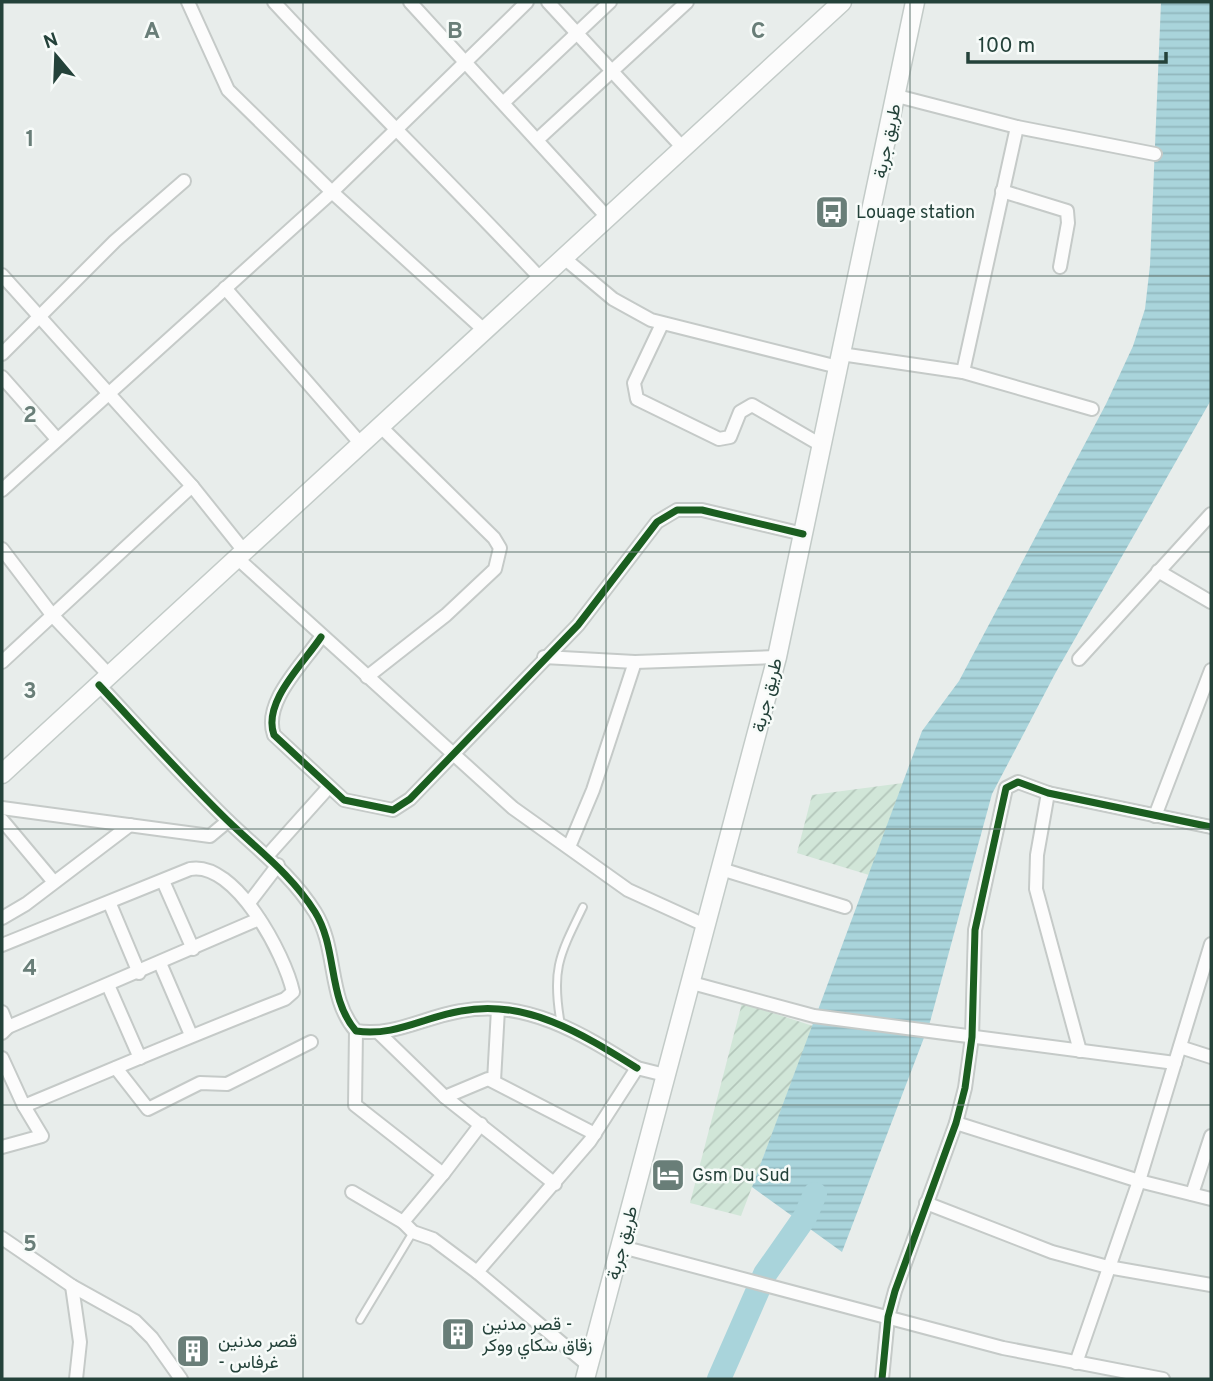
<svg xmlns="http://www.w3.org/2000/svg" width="1213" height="1381" font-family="Overpass,Vazirmatn,sans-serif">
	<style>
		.garden { fill: url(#garden-furrows) }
		.water { fill: url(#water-rules) }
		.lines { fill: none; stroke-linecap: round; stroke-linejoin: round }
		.river { stroke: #a9d4db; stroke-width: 24 }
		.service-casing { stroke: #c5cac8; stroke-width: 10 }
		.minor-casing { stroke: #c5cac8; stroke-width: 16 }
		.secondary-casing { stroke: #c3cbc8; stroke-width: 21 }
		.service { stroke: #fcfcfc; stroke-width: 6 }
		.minor { stroke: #fcfcfc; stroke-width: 12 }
		.secondary { stroke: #fcfcfc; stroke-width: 18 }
		.cycleway-casing { stroke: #f7fbf9; stroke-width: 11 }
		.cycleway { stroke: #1b5e20; stroke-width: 7 }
		.grid { fill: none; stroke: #697e78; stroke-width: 2; stroke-opacity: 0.55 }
		.labels { text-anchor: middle; stroke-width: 5; stroke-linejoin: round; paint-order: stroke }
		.street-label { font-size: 18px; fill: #24423a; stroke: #f7fbf9 }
		.poi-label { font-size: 18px; fill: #24423a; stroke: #f7fbf9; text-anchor: start }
		.grid-label { font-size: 23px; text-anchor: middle; font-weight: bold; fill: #697e78; stroke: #f7fbf9; stroke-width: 5; stroke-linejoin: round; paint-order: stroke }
	</style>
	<defs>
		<pattern id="garden-furrows" width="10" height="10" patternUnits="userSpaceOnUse" patternTransform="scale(1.75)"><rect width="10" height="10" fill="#d1e6d8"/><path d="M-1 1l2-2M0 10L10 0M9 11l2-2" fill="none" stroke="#b3c6ba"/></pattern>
		<pattern id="water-rules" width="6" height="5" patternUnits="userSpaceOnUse" patternTransform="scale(1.75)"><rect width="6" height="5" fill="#a9d4db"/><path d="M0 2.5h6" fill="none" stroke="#91b7bd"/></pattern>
	</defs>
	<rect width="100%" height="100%" fill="#e8edeb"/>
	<!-- garden -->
	<g class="garden">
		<polygon points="903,783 869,875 797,853 812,795"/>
		<polygon points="742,1003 813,1026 741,1216 690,1203"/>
	</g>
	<!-- water -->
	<polygon class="water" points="1161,2 1211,2 1211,400 1056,672 992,794 930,1022 842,1252 752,1187 922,731 959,681 1106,404 1133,346 1145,309 1150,265"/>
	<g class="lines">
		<!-- river -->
		<polyline class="river" points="719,1379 765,1274 805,1217 815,1194"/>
		<!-- service casing -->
		<g class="service-casing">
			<g id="service">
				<path d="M 561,1025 C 551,970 559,956 583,907"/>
				<polyline points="360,1320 413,1232"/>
			</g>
		</g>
		<!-- minor casing -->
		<g class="minor-casing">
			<g id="minor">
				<polyline points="188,2 228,90 332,192 484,330"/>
				<path d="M 274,2 C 361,96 453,185 541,279"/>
				<polyline points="410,2 607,217"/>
				<polyline points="548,2 683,148"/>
				<polyline points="897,96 1017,127 1155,154"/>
				<polyline points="503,103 610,2"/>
				<polyline points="537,140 687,2"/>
				<polyline points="1002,191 1067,211 1068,223 1060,267"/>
				<polyline points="564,258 613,299 651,320 838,367"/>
				<polyline points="2,275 192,486 244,551"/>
				<polyline points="225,288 361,444"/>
				<polyline points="662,324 634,383 637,399 719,439 730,437 740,412 752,405 821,445"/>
				<polyline points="2,354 115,241 184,181"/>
				<polyline points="841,354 963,372 1092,409"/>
				<polyline points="963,372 1017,127"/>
				<polyline points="2,377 57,439"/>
				<polyline points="2,490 332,192 527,2"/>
				<polyline points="2,549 53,616 109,675"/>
				<polyline points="237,558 513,808 628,890 707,926"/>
				<polyline points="1158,571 1211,602"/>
				<path d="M 321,637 C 304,663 262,702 274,735 L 344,800 L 393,810 L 410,799 L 578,625 L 657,522 L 677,510 L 702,510 L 803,534"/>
				<polyline points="544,657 635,662 777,657"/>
				<polyline points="1079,659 1211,514"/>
				<polyline points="2,662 192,486"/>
				<polyline points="367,677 446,615 495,569 500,548 494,538 380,426"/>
				<path d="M 99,685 C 141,730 183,777 227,820 C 258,850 291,874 315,912 C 338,949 327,998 356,1031 C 394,1037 424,1017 461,1011 C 526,998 584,1035 637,1068"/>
				<polyline points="1048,793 1037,855 1036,889 1080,1051"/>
				<polyline points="2,808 210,836 228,821"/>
				<polyline points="1155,816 1211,670"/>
				<polyline points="2,820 53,881"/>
				<polyline points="569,847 593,790 635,662"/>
				<polyline points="268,855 328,788"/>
				<polyline points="721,869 845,907"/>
				<polyline points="163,881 193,949"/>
				<polyline points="249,903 278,865"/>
				<polyline points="110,904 139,973"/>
				<polyline points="2,918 26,904 130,825"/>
				<path d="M 2,945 L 190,869 C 235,860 285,955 293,992 L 285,999 C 197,1033 111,1070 24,1106 L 2,1058"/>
				<polyline points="160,963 191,1035"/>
				<polyline points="692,983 814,1016 1175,1063"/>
				<polyline points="108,985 140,1058"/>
				<polyline points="2,1012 8,1027 2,1033"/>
				<polyline points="8,1027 259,919"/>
				<polyline points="356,1031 355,1105 443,1174 481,1124"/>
				<polyline points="380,1034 445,1097 555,1184"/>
				<polyline points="1180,1047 1211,1057"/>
				<polyline points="116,1068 148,1109 200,1083 227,1084 311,1042"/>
				<polyline points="494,1081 498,1009"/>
				<polyline points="445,1097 488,1079 595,1134"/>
				<polyline points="956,1123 1139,1181 1211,1199"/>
				<polyline points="2,1147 42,1136 24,1106"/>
				<polyline points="443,1174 403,1222 413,1232 433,1239 477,1272"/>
				<polyline points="352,1192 403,1222"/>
				<polyline points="1192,1194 1211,1136"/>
				<polyline points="926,1203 1052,1252 1108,1267 1211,1285"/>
				<polyline points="2,1238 72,1286 135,1321 152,1338 181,1379"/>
				<polyline points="622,1247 1003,1348 1163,1379"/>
				<polyline points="72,1286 80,1342 76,1379"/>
				<polyline points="1076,1363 1139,1181 1211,944"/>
				<polyline points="589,1366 477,1272 590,1141 637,1068 665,1075"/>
				<polyline points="882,1379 888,1317 895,1291 956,1123 965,1088 972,1037 975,930 1006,788 1018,782 1048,793 1211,827"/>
			</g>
		</g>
		<!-- secondary casing -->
		<g class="secondary-casing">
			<g id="secondary">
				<polyline points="2,774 842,2"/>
				<polyline points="585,1379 777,657 915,2"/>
			</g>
		</g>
		<!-- service -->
		<use href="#service" class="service"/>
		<!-- minor -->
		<use href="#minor" class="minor"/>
		<!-- secondary -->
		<use href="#secondary" class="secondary"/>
		<!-- cycleway casing -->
		<g class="cycleway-casing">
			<g id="cycleway">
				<path d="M 321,637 C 304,663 262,702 274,735 L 344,800 L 393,810 L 410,799 L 578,625 L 657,522 L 677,510 L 702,510 L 803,534"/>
				<path d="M 99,685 C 141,730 183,777 227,820 C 258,850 291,874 315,912 C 338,949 327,998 356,1031 C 394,1037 424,1017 461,1011 C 526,998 584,1035 637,1068"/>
				<polyline points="882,1379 888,1317 895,1291 956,1123 965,1088 972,1037 975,930 1006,788 1018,782 1048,793 1211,827"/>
			</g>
		</g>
		<!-- cycleway -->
		<use href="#cycleway" class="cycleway"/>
	</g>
	<!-- grid -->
	<path class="grid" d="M 303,2 L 303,1379M 606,2 L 606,1379M 910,2 L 910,1379M 2,276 L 1211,276M 2,552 L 1211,552M 2,829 L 1211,829M 2,1105 L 1211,1105"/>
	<!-- icons -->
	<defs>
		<g id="bus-square" transform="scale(1.75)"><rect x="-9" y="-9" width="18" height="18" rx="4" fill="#697e78" stroke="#f7fbf9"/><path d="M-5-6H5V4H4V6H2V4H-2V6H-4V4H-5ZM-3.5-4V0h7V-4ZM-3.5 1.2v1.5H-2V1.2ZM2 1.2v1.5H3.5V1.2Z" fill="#fff"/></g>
		<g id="hotel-square" transform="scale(1.75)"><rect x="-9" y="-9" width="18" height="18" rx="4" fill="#697e78" stroke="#f7fbf9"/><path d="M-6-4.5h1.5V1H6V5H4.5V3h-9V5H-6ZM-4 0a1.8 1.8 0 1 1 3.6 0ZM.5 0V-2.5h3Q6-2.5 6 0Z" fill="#fff"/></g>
		<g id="building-square" transform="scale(1.75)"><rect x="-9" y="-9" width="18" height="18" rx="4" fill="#697e78" stroke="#f7fbf9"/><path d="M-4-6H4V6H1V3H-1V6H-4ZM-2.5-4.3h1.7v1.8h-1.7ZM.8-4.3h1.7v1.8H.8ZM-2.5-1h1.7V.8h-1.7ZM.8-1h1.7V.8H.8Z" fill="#fff"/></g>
	</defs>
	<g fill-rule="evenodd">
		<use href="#bus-square" x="832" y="212"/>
		<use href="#hotel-square" x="668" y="1175"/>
		<use href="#building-square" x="458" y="1334"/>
		<use href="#building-square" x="193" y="1351"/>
	</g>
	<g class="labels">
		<!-- street labels -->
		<g class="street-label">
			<text transform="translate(887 141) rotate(-78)" y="6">طريق جربة</text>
			<text transform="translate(767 695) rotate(-76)" y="6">طريق جربة</text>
			<text transform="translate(622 1243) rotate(-75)" y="6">طريق جربة</text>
		</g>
		<!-- poi labels -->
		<g class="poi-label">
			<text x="856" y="218">Louage station</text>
			<text x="692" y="1181">Gsm Du Sud</text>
			<text x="482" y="1330">قصر مدنين -<tspan x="482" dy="21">زقاق سكاي ووكر</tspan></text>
			<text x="218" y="1347">قصر مدنين<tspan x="218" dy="21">- غرفاس</tspan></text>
		</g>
	</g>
	<g class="grid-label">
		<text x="152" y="38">A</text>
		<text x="455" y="38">B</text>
		<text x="758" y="38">C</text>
		<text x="30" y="146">1</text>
		<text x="30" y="422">2</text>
		<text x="30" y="698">3</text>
		<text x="30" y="975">4</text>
		<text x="30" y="1251">5</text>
	</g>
	<!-- border -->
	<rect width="1213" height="1381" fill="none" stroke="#24423a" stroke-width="7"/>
	<!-- north arrow -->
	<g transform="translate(56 56) rotate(341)" stroke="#f7fbf9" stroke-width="5" paint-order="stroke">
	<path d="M0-5L12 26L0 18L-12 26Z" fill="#24423a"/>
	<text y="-10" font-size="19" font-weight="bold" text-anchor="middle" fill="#24423a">N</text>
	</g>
	<!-- scale -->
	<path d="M968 52v10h198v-10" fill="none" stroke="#24423a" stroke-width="3.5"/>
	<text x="978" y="52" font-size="21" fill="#24423a" stroke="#f7fbf9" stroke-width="5" paint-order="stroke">100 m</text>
</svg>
